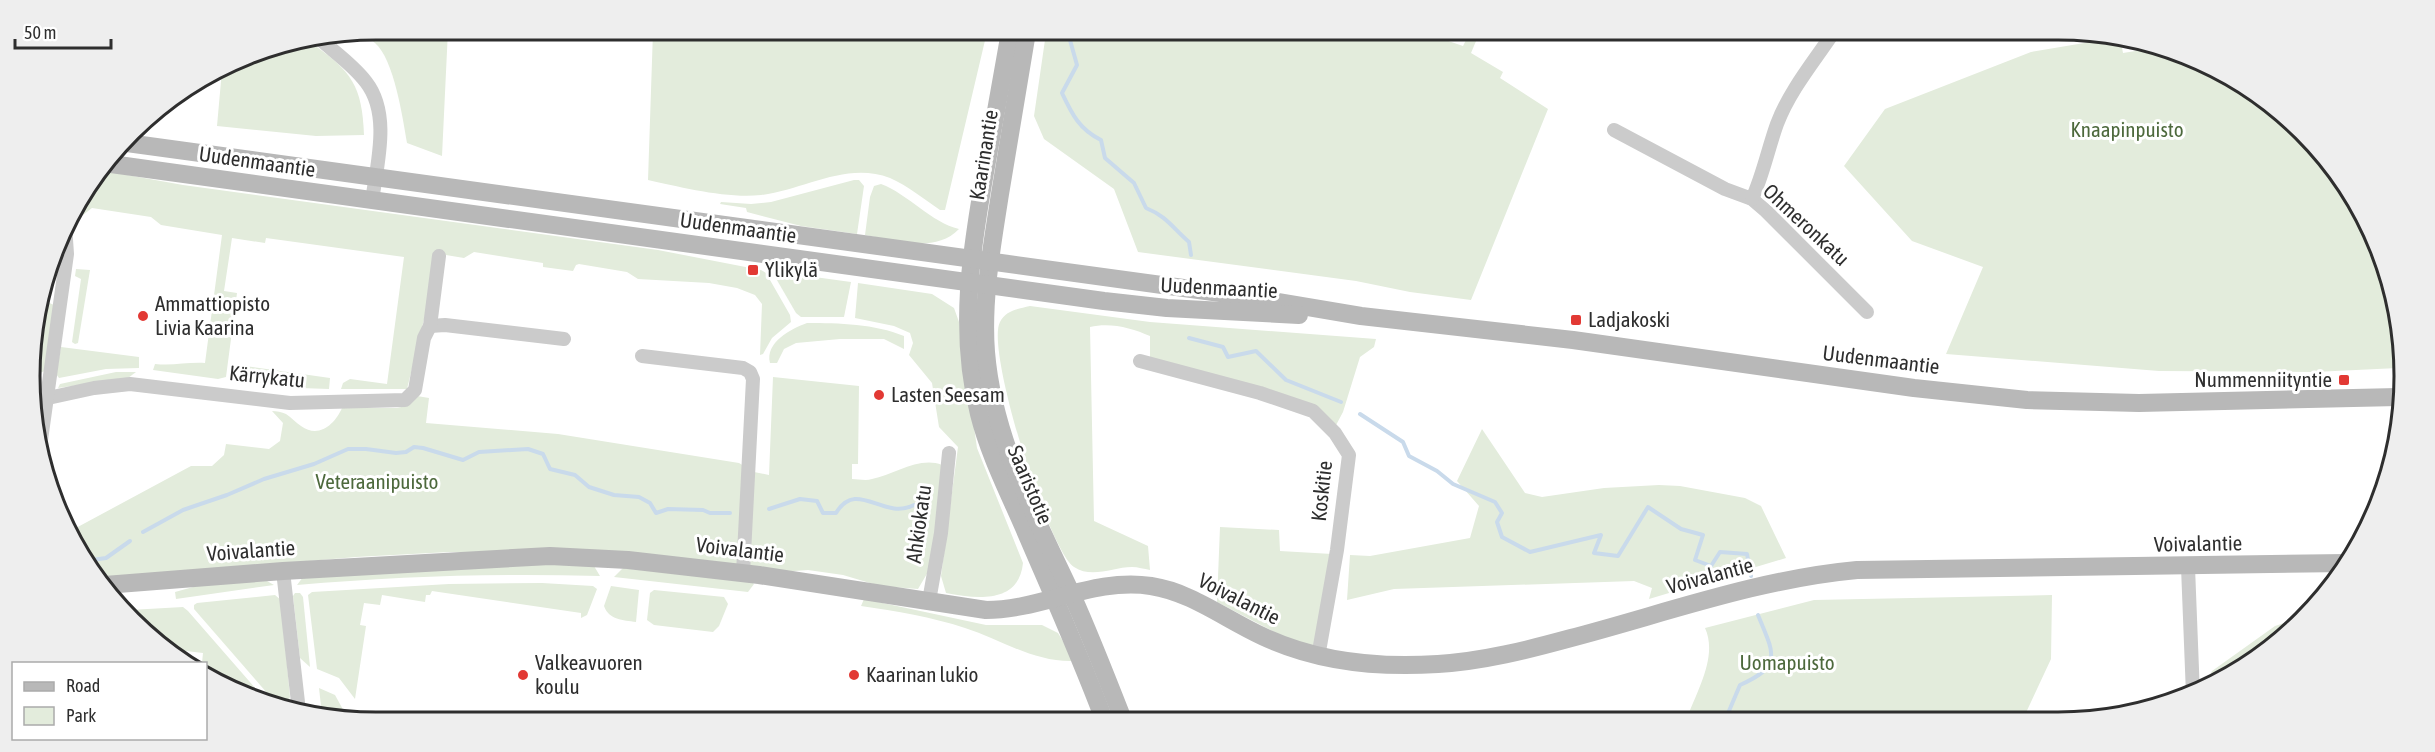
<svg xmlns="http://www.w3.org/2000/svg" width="2435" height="752" font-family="'Asap Condensed',sans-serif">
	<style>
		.green { fill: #e3ecdc }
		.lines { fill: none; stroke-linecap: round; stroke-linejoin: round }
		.stream { stroke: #c9daeb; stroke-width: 4 }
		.street { stroke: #cbcbcb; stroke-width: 14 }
		.secondary { stroke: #b8b8b8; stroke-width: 18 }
		.poi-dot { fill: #e23934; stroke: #fff; stroke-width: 2 }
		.labels { text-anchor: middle; stroke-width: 6; stroke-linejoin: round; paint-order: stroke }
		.park-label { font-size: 21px; fill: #4d693c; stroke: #fff }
		.street-label { font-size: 21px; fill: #2e2e2e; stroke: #fff }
		.poi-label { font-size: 21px; fill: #2e2e2e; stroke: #fff; text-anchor: start }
		.rim { fill: none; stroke: #2e2e2e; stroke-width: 3 }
	</style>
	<rect width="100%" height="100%" fill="#fff"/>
	<!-- green -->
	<g class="green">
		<path d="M 376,30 L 448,30 L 442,156 L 407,143 C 403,119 394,59 375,43 C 371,39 363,36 358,34 Z"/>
		<path d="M 653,31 L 987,32 L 945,210 L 940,210 C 924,199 908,186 890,178 C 846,161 804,190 761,195 C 728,199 680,187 648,180 Z"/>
		<polygon points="1046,33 1428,34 1463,46 1469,34 1479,34 1471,53 1503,72 1500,78 1548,109 1471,300 1410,292 1356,281 1138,252 1114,189 1044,139 1034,116"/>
		<polygon points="2120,37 2123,53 2154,48 2252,89 2347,184 2398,309 2398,368 2314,372 2159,371 1946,354 1983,267 1912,241 1844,166 1885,109 2031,52"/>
		<path d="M 311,43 C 352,71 362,86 364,135 L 316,136 L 217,126 L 222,70 L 244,56 Z"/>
		<path d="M 105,171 L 183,185 L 658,250 L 761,270 L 766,273 L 790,315 L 791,322 L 772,338 L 763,354 L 760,355 L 762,304 L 755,295 L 737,288 L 709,283 L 638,279 L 627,272 L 579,264 L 576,265 L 573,271 L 543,267 L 543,263 L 474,252 L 464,258 L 440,254 L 407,389 L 341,389 L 343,383 L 350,379 L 387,384 L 404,257 L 266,238 L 265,243 L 232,238 L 224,291 L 237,293 L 226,377 L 218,379 L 153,370 L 155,364 C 173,366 187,362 205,363 L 222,235 L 161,225 L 151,217 L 92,208 L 83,215 L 73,213 Z"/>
		<polygon points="854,180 859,180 864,186 857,234 801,226 747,212 746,208 720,204 721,202 751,204 771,202"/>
		<path d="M 881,184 C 908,194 932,223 959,229 C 935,254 895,240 865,235 L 870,197 L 874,186 Z"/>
		<polygon points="76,269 90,270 78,343 75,344 72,342 81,279 75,276"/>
		<polygon points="778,272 851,282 844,317 801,317 796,313 774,275"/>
		<path d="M 858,283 L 932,294 L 954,308 L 959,322 L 977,448 L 1023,563 C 1019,604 977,599 946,593 L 941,576 L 958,447 L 939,427 L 932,383 L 909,355 L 913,343 L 910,333 L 894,326 L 855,318 Z"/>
		<polygon points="47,302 54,305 45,371 36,374 34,351 39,344"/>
		<path d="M 1030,306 L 1150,322 L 1376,339 L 1374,347 L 1360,357 L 1343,412 L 1335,427 L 1313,406 L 1150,359 L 1150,336 C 1132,328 1110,322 1090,327 L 1094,521 L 1148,546 L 1150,570 C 1144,569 1138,567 1132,567 C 1113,567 1092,579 1074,567 C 1049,551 985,349 1000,322 C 1006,310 1018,309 1030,306 Z"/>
		<path d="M 807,323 C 839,323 875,324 904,336 L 904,349 L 884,339 L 840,339 L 796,343 L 784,349 L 777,363 L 770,363 C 765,342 791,329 807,323 Z"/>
		<polygon points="61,347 139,357 139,368 106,369 59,378 56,374"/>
		<polygon points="238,365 330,378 329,389 300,388 236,380"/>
		<polygon points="116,372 136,372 128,378 58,388 60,384"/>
		<path d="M 773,377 L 859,386 L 858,464 L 852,464 L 852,479 C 858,479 866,481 872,479 C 894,475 919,456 942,465 L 932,560 L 928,572 L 918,589 L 880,586 L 843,575 L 808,570 L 780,572 L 523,552 L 449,552 L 356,557 L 99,579 L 89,569 L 73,534 L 74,529 L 191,466 L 212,466 L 224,455 L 226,444 L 269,449 L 280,441 L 283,423 L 272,411 C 276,411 282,412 286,414 C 291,417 296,423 301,426 C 319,439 335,424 342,408 L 397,408 L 406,406 L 417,396 L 429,398 L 426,423 L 558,434 L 739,463 L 754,472 L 769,475 Z"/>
		<polygon points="1482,429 1525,493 1542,497 1604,488 1659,485 1680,486 1745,498 1761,506 1786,558 1649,599 1652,588 1634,581 1394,589 1347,600 1350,555 1370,556 1470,538 1479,506 1457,481"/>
		<polygon points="1220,527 1279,530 1280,551 1332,554 1315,647 1290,640 1217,602"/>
		<path d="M 512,563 L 594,566 L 600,576 C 498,573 398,576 297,585 L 303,577 Z"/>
		<polygon points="623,568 752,582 754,584 748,592 614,577"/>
		<polygon points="267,581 274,585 176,599 175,592 204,584"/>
		<polygon points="542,583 593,586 597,589 587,615 581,618 581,613 432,591 430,595 426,595 425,602 382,595 380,605 364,603 360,625 366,626 355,699 339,678 317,669 308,595 312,592 449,584"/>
		<path d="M 611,586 L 639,590 L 636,622 C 623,620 609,620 604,606 Z"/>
		<polygon points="654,590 724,597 728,604 719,626 713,632 654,625 647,620 650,593"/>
		<polygon points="295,593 300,593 303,597 310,667 300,658 293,596"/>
		<polygon points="275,595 281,600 290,697 288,701 282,705 274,701 194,609 194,605 197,603"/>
		<path d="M 2052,595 L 2051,659 L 2023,719 L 1687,718 C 1697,691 1718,656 1705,628 L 1814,600 Z"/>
		<path d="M 864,599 L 986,625 L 1042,625 L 1058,633 L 1075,661 C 1035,663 1002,640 965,628 C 932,617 896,611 861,606 Z"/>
		<polygon points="183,607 188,611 263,697 210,675 211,671 206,670 206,664 202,663 203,653 169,649 130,610"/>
		<polygon points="2303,617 2287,636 2203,689 2212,671 2275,626"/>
		<polygon points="319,688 335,695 346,715 322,715"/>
	</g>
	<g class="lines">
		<!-- stream -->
		<g class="stream">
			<path d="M 1068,33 L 1077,65 L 1062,93 C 1072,114 1079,129 1101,140 L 1105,158 L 1134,183 L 1146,208 C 1166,216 1172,227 1189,242 L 1191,255"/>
			<polyline points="1189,338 1223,347 1228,357 1256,351 1286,380 1341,402"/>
			<polyline points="1360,414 1403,442 1409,456 1437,471 1453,484 1495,502 1502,513 1497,522 1502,537 1530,552 1601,535 1594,553 1618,556 1648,507 1681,529 1703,535 1695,560 1711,566 1720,552 1747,554 1751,576"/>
			<path d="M 769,509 L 800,499 L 817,501 L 823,513 L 836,513 C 857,478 883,521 914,505"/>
			<polyline points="143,532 183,510 227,495 264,479 314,464 348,449 366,449 396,453 406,452 414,447 423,448 463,460 479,452 528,449 543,454 550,469 575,475 589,487 614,495 639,497 650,503 656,513 668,509 703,510 710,513 730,513"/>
			<polyline points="85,561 106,558 130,541"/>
			<path d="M 1726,718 L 1740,685 C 1784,666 1773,652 1758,615"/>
		</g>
		<!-- street -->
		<g class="street">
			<path d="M 322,41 C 337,54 354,66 366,82 C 391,114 377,164 372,201"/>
			<polyline points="1614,130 1725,189 1752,199 1766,211 1867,312"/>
			<path d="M 1752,199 C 1763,175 1768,149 1777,124 C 1789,92 1812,64 1831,36"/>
			<polyline points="430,326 445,325 564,339"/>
			<polyline points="642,356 743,368 750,372 753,379 743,573"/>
			<polyline points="1140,361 1260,393 1313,411 1335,433 1349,455 1337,550 1318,657"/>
			<polyline points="48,398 94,388 130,384 290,403 405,400 415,390 424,338 430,326 439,256"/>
			<polyline points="40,447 67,254 65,225"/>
			<polyline points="2188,567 2193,695"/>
			<polyline points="283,571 299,711"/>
			<polyline points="929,601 941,533 949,453"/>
		</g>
		<!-- secondary -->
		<g class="secondary">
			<path d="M 1010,32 C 1002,77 994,122 986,167 C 971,250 958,331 979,414 C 989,454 1008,491 1024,528 C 1051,591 1079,653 1103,717"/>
			<path d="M 1027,32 C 1018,86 1009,140 1000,194 C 992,246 982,299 986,352 C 993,439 1036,518 1072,595 C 1090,635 1106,676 1122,717"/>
			<polyline points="127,143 1242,296 1361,316 1573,340 1914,388 2027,400 2139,403 2398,397"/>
			<polyline points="111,164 1104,301 1167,308 1299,315"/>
			<path d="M 105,585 L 283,571 L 550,556 L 628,560 L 759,575 L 986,610 C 1042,610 1094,577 1151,586 C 1191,592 1225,619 1262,636 C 1317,662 1378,668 1438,664 C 1484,661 1527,650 1571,638 C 1666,613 1759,579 1857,570 L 2347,563"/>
		</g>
	</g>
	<!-- markers -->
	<g class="poi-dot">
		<rect x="747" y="264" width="12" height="12" rx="3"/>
		<circle cx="143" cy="316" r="6"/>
		<rect x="1570" y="314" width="12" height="12" rx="3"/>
		<rect x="2338" y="374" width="12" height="12" rx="3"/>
		<circle cx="879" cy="395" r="6"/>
		<circle cx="523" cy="675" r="6"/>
		<circle cx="854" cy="675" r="6"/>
	</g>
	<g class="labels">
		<!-- park labels -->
		<g class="park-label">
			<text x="2127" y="137">Knaapinpuisto</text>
			<text x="377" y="489">Veteraanipuisto</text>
			<text x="1787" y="670">Uomapuisto</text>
		</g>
		<!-- street labels -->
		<g class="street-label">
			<text transform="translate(984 155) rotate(-81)" y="7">Kaarinantie</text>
			<text transform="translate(257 162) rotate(8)" y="7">Uudenmaantie</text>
			<text transform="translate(1806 225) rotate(43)" y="7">Ohmeronkatu</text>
			<text transform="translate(738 228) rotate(8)" y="7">Uudenmaantie</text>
			<text transform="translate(1219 288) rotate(3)" y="7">Uudenmaantie</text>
			<text transform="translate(1881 360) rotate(7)" y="7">Uudenmaantie</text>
			<text transform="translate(267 377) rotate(6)" y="7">Kärrykatu</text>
			<text transform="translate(1030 485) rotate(67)" y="7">Saaristotie</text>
			<text transform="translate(1322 491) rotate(-84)" y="7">Koskitie</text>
			<text transform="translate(919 524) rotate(-82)" y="7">Ahkiokatu</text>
			<text transform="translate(2198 544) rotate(-1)" y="7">Voivalantie</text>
			<text transform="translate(740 550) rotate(7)" y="7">Voivalantie</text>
			<text transform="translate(251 551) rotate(-4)" y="7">Voivalantie</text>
			<text transform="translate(1710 576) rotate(-15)" y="7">Voivalantie</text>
			<text transform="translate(1239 599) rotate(27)" y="7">Voivalantie</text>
		</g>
		<!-- poi labels -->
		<g class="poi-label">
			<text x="765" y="277">Ylikylä</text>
			<text x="155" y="311">Ammattiopisto<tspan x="155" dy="24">Livia Kaarina</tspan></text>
			<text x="1588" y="327">Ladjakoski</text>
			<text x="2332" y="387" text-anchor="end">Nummenniityntie</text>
			<text x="891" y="402">Lasten Seesam</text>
			<text x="535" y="670">Valkeavuoren<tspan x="535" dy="24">koulu</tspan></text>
			<text x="866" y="682">Kaarinan lukio</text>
		</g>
	</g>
	<!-- crop -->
	<path d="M0 0H2435V752H0ZM376 40H2058A336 336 0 0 1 2394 376V376A336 336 0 0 1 2058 712H376A336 336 0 0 1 40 376V376A336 336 0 0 1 376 40Z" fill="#eee" fill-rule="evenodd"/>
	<path class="rim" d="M376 40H2058A336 336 0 0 1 2394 376V376A336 336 0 0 1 2058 712H376A336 336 0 0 1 40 376V376A336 336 0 0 1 376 40Z"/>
	<!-- legend -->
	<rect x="12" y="662" width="195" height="78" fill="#ffffff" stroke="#ababab" stroke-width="1.5"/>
	<rect x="24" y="682" width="30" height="9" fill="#b8b8b8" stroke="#ababab" stroke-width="1.5"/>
	<text x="66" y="692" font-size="18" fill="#2e2e2e">Road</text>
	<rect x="24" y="707" width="30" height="18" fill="#e3ecdc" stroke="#ababab" stroke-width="1.5"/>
	<text x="66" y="722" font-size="18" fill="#2e2e2e">Park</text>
	<!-- scale -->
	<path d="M15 39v9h96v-9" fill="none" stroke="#2e2e2e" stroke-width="3"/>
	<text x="24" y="39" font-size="18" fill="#2e2e2e" stroke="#ffffff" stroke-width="4.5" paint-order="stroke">50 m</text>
</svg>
